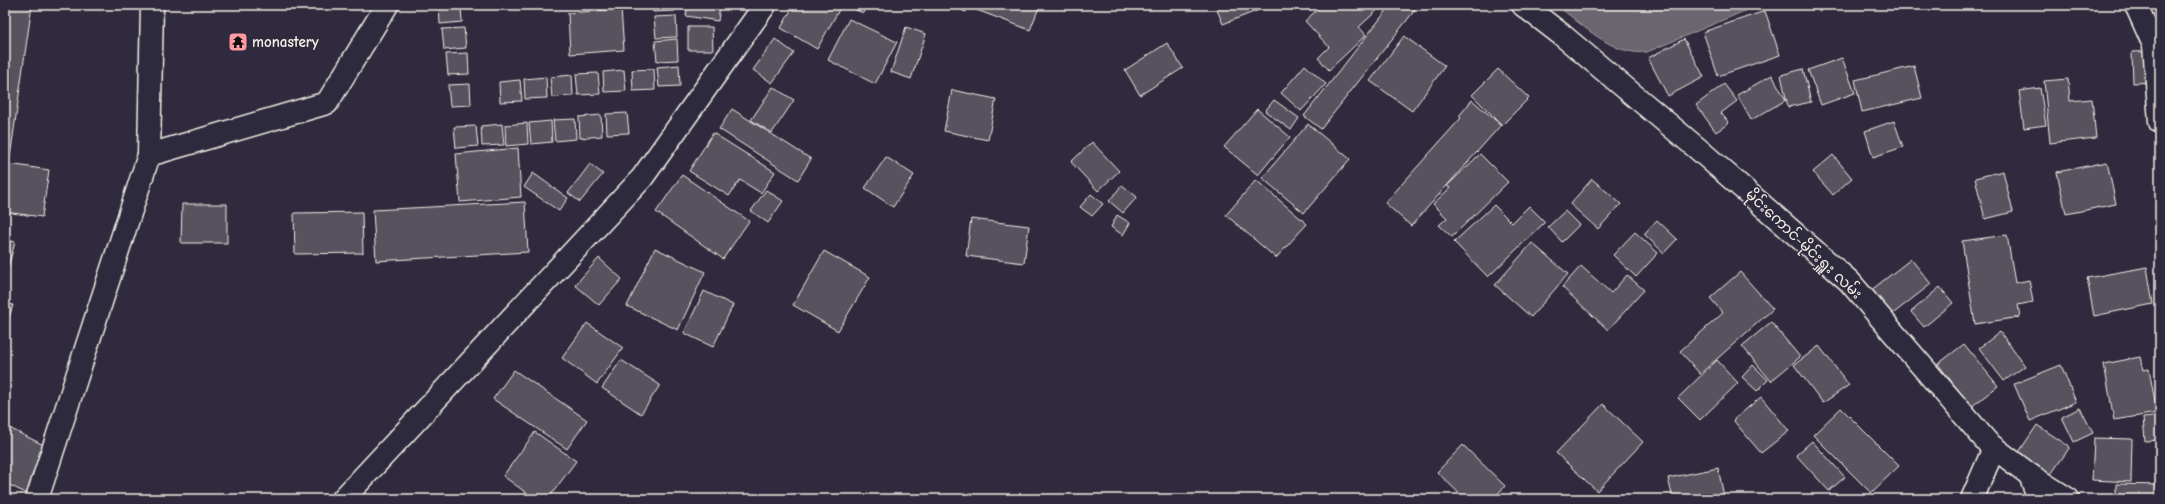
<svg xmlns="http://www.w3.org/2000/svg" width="2165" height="504" font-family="'Comic Neue','Noto Sans Myanmar',sans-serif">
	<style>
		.water { fill: #6a6670; stroke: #a19ea0 }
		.building { fill: #56525f; stroke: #f4f1e8 }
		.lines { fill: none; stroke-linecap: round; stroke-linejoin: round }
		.minor-casing { stroke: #f4f1e8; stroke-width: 25 }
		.secondary-casing { stroke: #f4f1e8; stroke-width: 25 }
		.minor { stroke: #2f2a3d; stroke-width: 22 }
		.secondary { stroke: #2f2a3d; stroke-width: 22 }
		.labels { text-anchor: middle; stroke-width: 3; stroke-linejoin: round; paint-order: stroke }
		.poi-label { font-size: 15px; font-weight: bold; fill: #f4f1e8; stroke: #2f2a3d; text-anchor: start }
		.street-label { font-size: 15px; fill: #f4f1e8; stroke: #2f2a3d }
	</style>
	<rect width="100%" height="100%" fill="#2f2a3d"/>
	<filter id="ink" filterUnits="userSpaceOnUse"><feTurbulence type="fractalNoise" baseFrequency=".025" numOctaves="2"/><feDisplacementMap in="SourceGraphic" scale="8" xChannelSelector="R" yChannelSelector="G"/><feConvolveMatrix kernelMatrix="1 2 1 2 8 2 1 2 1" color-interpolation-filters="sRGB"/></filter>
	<g filter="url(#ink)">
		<!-- water -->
		<path class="water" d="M 1556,5 L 1759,5 L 1647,52 C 1613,57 1581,23 1556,5 Z"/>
		<!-- building -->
		<g class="building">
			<polygon points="5,5 32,5 9,164 49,170 42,217 5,212"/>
			<polygon points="439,5 461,5 462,22 440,24"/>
			<polygon points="652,5 674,5 675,11 653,12"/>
			<polygon points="688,5 720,5 718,21 686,16"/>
			<polygon points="794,5 834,5 840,8 817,49 781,28"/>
			<polygon points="845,5 867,5 863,13"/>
			<polygon points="946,5 968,5 966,12"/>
			<polygon points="976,5 1040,5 1030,30 974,9"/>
			<polygon points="1215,5 1257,5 1259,10 1223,24"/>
			<polygon points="1322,5 1383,5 1359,27 1366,35 1329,70 1318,58 1329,47 1305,21"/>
			<polygon points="1391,5 1409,5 1415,10 1321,129 1304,116"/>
			<polygon points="621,9 624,50 570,54 568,13"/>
			<polygon points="1765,11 1780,55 1718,76 1703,32"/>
			<polygon points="676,16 677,37 656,38 654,17"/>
			<polygon points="849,19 897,42 875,84 828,60"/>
			<polygon points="688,27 712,27 713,50 688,50"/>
			<polygon points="906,27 926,34 911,79 891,72"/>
			<polygon points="464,28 466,48 444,50 442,29"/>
			<polygon points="1404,36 1445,66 1412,111 1370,81"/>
			<polygon points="677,39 678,60 657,61 655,41"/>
			<polygon points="775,39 794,53 772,83 753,70"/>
			<polygon points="1684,39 1704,77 1668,96 1648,58"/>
			<polygon points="1167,43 1183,68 1140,95 1125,70"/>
			<polygon points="2160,51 2160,82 2133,83 2132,52"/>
			<polygon points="468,53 469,74 448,75 446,54"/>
			<polygon points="1842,58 1855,93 1821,105 1808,70"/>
			<polygon points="679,65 680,86 659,87 657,67"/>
			<polygon points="1305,65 1326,84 1301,111 1281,93"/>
			<polygon points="1914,66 1922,98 1862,112 1855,80"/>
			<polygon points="654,69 655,90 633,91 632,70"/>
			<polygon points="1498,69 1529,98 1502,125 1472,95"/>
			<polygon points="1803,69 1811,102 1788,107 1781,75"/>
			<polygon points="624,70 626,91 604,92 603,72"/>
			<polygon points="598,73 600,94 578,95 576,74"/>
			<polygon points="572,75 573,96 552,97 550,77"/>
			<polygon points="1772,75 1786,100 1751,120 1737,95"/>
			<polygon points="546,77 547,98 525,99 524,79"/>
			<polygon points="2068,79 2070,101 2092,99 2096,138 2050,143 2044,81"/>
			<polygon points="520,80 522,101 500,102 499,82"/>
			<polygon points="470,84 471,105 450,106 448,85"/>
			<polygon points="1724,84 1737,101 1721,113 1729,123 1716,132 1696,105"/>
			<polygon points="773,87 794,100 772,133 751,120"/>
			<polygon points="2040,88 2046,125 2024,128 2019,91"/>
			<polygon points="952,90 996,99 988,140 944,131"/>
			<polygon points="1274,100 1299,118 1291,130 1265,111"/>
			<polygon points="1472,100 1501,125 1411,226 1385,203 1461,118 1459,116"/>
			<polygon points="732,109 811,159 798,180 719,129"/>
			<polygon points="1257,109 1290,137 1258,175 1224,147"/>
			<polygon points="627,113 629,133 607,134 606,114"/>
			<polygon points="601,115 602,136 580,138 579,117"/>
			<polygon points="575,119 576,139 555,141 553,120"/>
			<polygon points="551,121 552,142 531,144 529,123"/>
			<polygon points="1894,121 1903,147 1873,157 1865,131"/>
			<polygon points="527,123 528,144 506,146 505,125"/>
			<polygon points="502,124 504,145 482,146 481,126"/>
			<polygon points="1308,124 1350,159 1304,213 1262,178"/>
			<polygon points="476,126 478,146 456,148 454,127"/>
			<polygon points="713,133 775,172 761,193 740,180 729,196 689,171"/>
			<polygon points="1092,142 1119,171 1098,191 1071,162"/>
			<polygon points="518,148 521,197 460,202 456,154"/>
			<polygon points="1480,154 1508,182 1452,237 1439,225 1447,218 1433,204 1450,188 1447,186"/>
			<polygon points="1833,155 1852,178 1833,195 1813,172"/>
			<polygon points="886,157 914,175 893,207 865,188"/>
			<polygon points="2107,162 2116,204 2066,214 2057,172"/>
			<polygon points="590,164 603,174 580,202 568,193"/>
			<polygon points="2003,171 2013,212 1985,219 1975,178"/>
			<polygon points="533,173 568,198 559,211 524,187"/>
			<polygon points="682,175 749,221 723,259 656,212"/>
			<polygon points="1592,179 1621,204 1598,229 1570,204"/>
			<polygon points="1256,180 1307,224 1276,258 1226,215"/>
			<polygon points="1122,185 1137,197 1123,213 1109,201"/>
			<polygon points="766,190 783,201 768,223 751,211"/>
			<polygon points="1091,194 1103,204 1092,216 1080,207"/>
			<polygon points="525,202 528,252 376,261 373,210"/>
			<polygon points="182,204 227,204 227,243 181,243"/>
			<polygon points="1494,205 1512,223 1529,206 1545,222 1488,277 1454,242"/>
			<polygon points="1565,211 1579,225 1562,242 1548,227"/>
			<polygon points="362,212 363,253 295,254 294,213"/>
			<polygon points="1117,215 1130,223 1123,235 1111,227"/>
			<polygon points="971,219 1029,226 1024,263 966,256"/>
			<polygon points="1657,220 1677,239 1664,253 1644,234"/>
			<polygon points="1635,232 1658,253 1636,277 1613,255"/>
			<polygon points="2007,235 2015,283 2029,280 2033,302 2018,305 2020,317 1975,324 1962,241"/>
			<polygon points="5,239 15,242 8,268 5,267"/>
			<polygon points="1532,243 1568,274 1531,317 1495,285"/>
			<polygon points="655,248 705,272 678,330 627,306"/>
			<polygon points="824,251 870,277 838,331 793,305"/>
			<polygon points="599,258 622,279 599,305 575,285"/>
			<polygon points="1911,259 1931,284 1890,316 1870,291"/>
			<polygon points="1581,266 1611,293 1627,275 1644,290 1608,330 1562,287"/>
			<polygon points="2147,267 2153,304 2094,316 2087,278"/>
			<polygon points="1740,272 1773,309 1700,374 1680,351 1723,313 1710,298"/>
			<polygon points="1940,287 1953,303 1924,327 1911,312"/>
			<polygon points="704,291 733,305 713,347 684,333"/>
			<polygon points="5,303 13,305 5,331"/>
			<polygon points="1771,322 1800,357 1771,381 1742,346"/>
			<polygon points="587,323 623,348 597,384 562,358"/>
			<polygon points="2000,332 2025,366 2004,381 1979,348"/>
			<polygon points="1964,344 1998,386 1971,407 1938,364"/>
			<polygon points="1819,346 1849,385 1823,403 1794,365"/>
			<polygon points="2140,357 2143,370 2149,369 2157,413 2114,420 2104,364"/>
			<polygon points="621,360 660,385 641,414 602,388"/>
			<polygon points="1717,360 1738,383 1700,420 1678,398"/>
			<polygon points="1753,365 1768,380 1757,391 1742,377"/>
			<polygon points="2061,365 2076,402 2030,421 2014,384"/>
			<polygon points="514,370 587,420 567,449 493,399"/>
			<polygon points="1761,397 1789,431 1761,453 1733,420"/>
			<polygon points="1603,404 1643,442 1597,491 1556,453"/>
			<polygon points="1841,408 1899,466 1871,493 1813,435"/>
			<polygon points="2080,408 2093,433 2074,442 2062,417"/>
			<polygon points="2160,416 2160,440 2145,441 2143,418"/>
			<polygon points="2037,425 2070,447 2047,480 2015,458"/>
			<polygon points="5,426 58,452 32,496 5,483"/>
			<polygon points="535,432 576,461 548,499 535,499 503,476"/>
			<polygon points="2094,438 2132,439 2131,482 2092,480"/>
			<polygon points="1812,441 1845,477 1829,491 1796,455"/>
			<polygon points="1463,445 1505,486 1493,499 1465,499 1437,472"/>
			<polygon points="1718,468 1724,496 1708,499 1673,499 1668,478"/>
			<polygon points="2116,484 2160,485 2160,499 2116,499"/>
		</g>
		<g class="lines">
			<!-- minor casing -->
			<g class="minor-casing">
				<g id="minor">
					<polyline points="2136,5 2154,45 2160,122"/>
					<polyline points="149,155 152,5"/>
					<polyline points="2030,475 2039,499"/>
					<polyline points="37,499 149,155 327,103 387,5"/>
					<polyline points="343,499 642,178 765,5"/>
					<polyline points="1972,499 1994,448"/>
				</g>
			</g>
			<!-- secondary casing -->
			<g class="secondary-casing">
				<polyline id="secondary" points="1523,5 1562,35 1698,149 1849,281 1988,443 2030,475 2068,499"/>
			</g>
			<!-- minor -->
			<use href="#minor" class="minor"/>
			<!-- secondary -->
			<use href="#secondary" class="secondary"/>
		</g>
	</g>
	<!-- icons -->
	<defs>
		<g id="temple-square" transform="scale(1)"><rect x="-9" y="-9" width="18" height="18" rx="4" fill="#ff9aa2" stroke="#2f2a3d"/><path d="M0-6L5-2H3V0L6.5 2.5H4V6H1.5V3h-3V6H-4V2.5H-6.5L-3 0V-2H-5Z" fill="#111"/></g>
	</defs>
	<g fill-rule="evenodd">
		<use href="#temple-square" x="238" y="42"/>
	</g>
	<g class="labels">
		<!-- poi labels -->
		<g class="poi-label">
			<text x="252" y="47">monastery</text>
		</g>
		<!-- street labels -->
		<g class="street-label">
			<text transform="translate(1804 244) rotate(43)" y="5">မိုင်းကောင်-မိုင်းရှူး လမ်း</text>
		</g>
	</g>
	<!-- margin -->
	<rect width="2165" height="504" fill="none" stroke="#2f2a3d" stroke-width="20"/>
	<rect x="10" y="10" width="2145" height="484" fill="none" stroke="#f4f1e8" stroke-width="1.5" filter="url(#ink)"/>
</svg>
